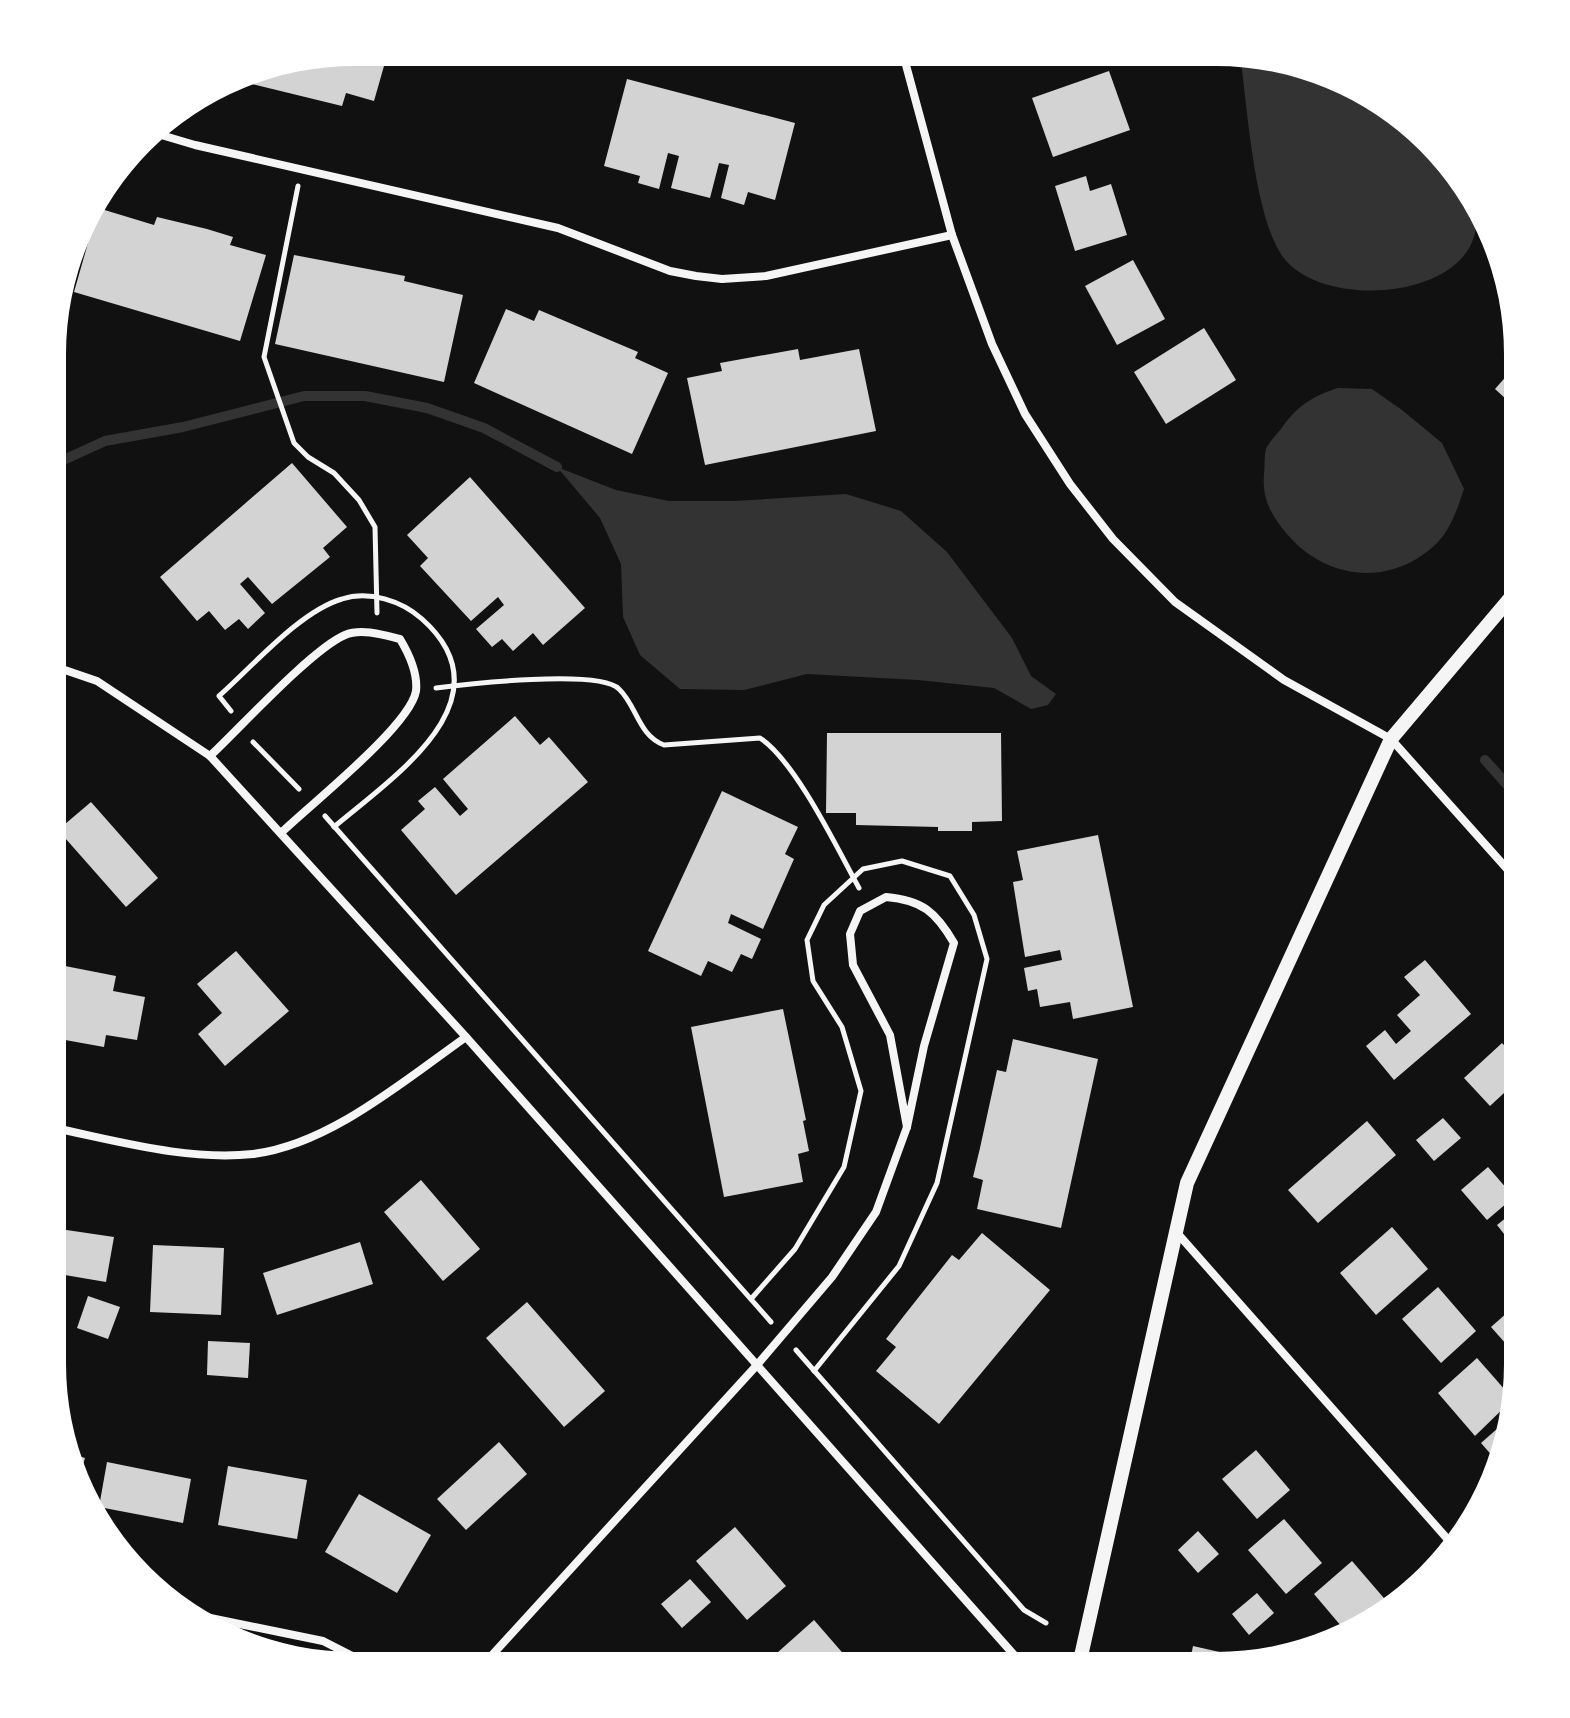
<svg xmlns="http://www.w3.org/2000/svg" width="1570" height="1718" font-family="'DM Sans',sans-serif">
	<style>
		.water { fill: #333 }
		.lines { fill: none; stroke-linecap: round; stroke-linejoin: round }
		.stream { stroke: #333; stroke-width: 10 }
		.building { fill: #d3d3d3 }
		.path { stroke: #f5f5f5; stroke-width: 5 }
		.minor { stroke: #f5f5f5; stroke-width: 8 }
		.tertiary { stroke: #f5f5f5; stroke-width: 14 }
	</style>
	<rect width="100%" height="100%" fill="#111"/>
	<!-- water -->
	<g class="water">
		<path d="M 1240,54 L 1255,55 L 1368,93 L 1467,186 C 1520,293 1330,320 1283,257 C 1254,218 1247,104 1240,54 Z"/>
		<path d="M 1338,388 L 1372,389 L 1402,410 L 1442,443 L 1464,489 C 1458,507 1451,529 1437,543 C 1391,588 1326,580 1287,534 C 1271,515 1262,499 1264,474 C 1265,466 1264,456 1266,449 C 1269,442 1276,435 1281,429 C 1296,407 1312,396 1338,388 Z"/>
		<polygon points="557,467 616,490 669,501 734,501 846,494 901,511 947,552 1012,638 1031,676 1056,694 1048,705 1031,709 994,688 918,680 807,674 744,690 680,689 640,655 623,617 621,564 600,518"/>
	</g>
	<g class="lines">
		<!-- stream -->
		<g class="stream">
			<polyline points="57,463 105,441 183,427 304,396 365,396 427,408 484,428 557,467"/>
			<polyline points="1485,760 1517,796"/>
		</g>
	</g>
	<!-- building -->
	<g class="building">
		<polygon points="354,52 388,52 374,101 346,93 342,106 235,80 256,68"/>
		<polygon points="1109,71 1130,130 1053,157 1032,98"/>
		<polygon points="627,79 795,123 775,200 748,192 744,205 721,198 729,165 719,163 710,198 671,188 679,156 668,153 659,189 638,183 640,176 604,166"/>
		<polygon points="1086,176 1090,191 1111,184 1127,235 1075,251 1055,186"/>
		<polygon points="98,208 154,225 157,217 207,229 233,237 230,245 266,255 240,341 74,292"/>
		<polygon points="294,255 405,276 404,281 463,295 444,382 275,344"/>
		<polygon points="1133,260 1165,319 1117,345 1085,286"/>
		<polygon points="506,309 534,321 539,310 638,352 635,358 668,373 632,454 474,383"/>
		<polygon points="1204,328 1236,380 1166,424 1134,372"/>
		<polygon points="798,349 800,360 859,349 876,431 705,465 687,378 722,371 720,363"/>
		<polygon points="1517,364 1517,409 1495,389"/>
		<polygon points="292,463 347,527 323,548 330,557 272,604 248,577 240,584 265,613 248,629 239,619 225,630 209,611 197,621 160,577"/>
		<polygon points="470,477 585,608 543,645 533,633 513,651 502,639 492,647 476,629 504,605 498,597 471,621 420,566 428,558 407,535"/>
		<polygon points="515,716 540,745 549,737 588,782 456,895 401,830 425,809 418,801 435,787 460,816 468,809 443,779"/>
		<polygon points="827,733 1001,733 1002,821 972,822 972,831 938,831 938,827 856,825 856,813 826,813"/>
		<polygon points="722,791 798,827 785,854 794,859 763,929 731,914 728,923 761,939 752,959 741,954 732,972 708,961 701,976 648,951"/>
		<polygon points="91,802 158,878 126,907 58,830"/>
		<polygon points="1098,835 1133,1007 1073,1019 1070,1002 1040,1007 1037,989 1028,991 1024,968 1062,960 1060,950 1025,957 1013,882 1023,880 1017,851"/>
		<polygon points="236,951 289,1011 225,1066 198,1034 222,1013 197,984"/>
		<polygon points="1425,960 1471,1014 1394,1080 1366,1046 1385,1030 1396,1044 1411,1031 1397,1015 1420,995 1404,977"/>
		<polygon points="65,966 116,976 113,991 145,997 137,1040 106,1035 104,1047 54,1038"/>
		<polygon points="783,1009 806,1120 803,1121 809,1151 798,1154 803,1182 724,1197 691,1027"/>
		<polygon points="1013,1039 1098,1059 1061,1228 977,1209 983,1180 973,1177 980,1148 997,1070 1006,1072"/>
		<polygon points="1502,1043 1517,1059 1517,1081 1490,1106 1464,1078"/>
		<polygon points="1517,1109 1517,1133 1506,1120"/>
		<polygon points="1443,1118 1461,1138 1434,1161 1416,1140"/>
		<polygon points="1367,1121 1396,1155 1318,1223 1288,1190"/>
		<polygon points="1488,1167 1514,1197 1487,1220 1461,1190"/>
		<polygon points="421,1180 480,1249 443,1281 384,1212"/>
		<polygon points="1517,1209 1517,1246 1515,1248 1497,1225"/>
		<polygon points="1392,1227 1428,1269 1376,1315 1340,1273"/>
		<polygon points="53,1228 114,1237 106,1282 53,1273"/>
		<polygon points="982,1233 1050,1290 939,1424 876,1371 896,1347 886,1339 903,1317 952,1255 959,1260"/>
		<polygon points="360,1242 373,1284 277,1315 263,1273"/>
		<polygon points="153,1245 224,1248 221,1315 150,1312"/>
		<polygon points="1438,1287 1476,1331 1441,1363 1402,1319"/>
		<polygon points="88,1296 120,1307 108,1339 77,1328"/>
		<polygon points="527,1302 605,1391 564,1427 486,1338"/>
		<polygon points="1517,1304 1517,1349 1514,1353 1491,1327"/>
		<polygon points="208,1341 250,1343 248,1378 207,1375"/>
		<polygon points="1477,1358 1513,1399 1475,1436 1438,1393"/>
		<polygon points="1506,1421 1495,1459 1481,1443"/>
		<polygon points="499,1442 527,1474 466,1530 437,1499"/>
		<polygon points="1256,1450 1290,1490 1257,1519 1222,1479"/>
		<polygon points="66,1452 85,1458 78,1482 68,1461"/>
		<polygon points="107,1462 191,1479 183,1523 99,1507"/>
		<polygon points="228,1466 307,1480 297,1539 218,1525"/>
		<polygon points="359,1494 431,1535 397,1593 325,1552"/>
		<polygon points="1284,1519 1322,1563 1286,1594 1248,1550"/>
		<polygon points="735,1527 786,1586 747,1620 696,1561"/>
		<polygon points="1198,1531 1219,1554 1198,1573 1178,1550"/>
		<polygon points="1352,1561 1389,1604 1365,1625 1347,1633 1314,1594"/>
		<polygon points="690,1579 711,1602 682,1628 661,1604"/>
		<polygon points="1257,1593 1274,1613 1249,1635 1232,1614"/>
		<polygon points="814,1620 847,1658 839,1665 772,1665 768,1661"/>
		<polygon points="1193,1646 1233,1655 1231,1665 1189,1665"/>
		<polygon points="738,1652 749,1665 721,1665"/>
	</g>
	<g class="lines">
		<!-- path -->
		<g class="path">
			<polyline points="298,186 264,357 294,443 308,457 334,473 359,500 375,527 377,613"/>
			<path d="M 436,688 C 467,684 599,669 619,689 C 637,706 638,735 664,745 L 760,738 C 796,762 837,848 859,888"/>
			<path d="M 231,711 L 219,696 C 252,667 300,611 342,599 C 369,590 402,601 422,619 C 512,699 392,778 334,827"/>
			<polyline points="253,742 299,789"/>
			<polyline points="325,816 771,1322"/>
			<polyline points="751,1299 795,1249 844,1167 861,1091 842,1027 813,981 807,940 824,905 863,869 902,861 950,876 974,915 987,959 937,1183 899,1266 814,1371"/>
			<polyline points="796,1350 1024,1610 1046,1623"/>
		</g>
		<!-- minor -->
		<g class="minor">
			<polyline points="903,54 952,235 992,344 1025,414 1070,484 1113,539 1175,602 1284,680 1391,739 1517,880"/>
			<polyline points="151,132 195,145 558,228 670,271 696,276 722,279 766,276 952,235"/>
			<polyline points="56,667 97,681 210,756 466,1037 1023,1665"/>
			<path d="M 210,756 C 240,728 312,649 345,635 C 361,628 384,635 400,639 C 409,654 418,673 416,691 C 410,726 311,804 282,832"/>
			<path d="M 886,897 C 922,900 936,912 954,943 L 924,1046 L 907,1127 L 890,1035 L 853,965 L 850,934 L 860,911 Z"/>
			<path d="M 54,1128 C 118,1141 187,1161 253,1154 C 329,1145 405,1080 466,1037"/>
			<polyline points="1178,1234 1451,1543"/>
			<polyline points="191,1614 323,1641 370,1665"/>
			<polyline points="483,1665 757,1365 832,1277 876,1212 907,1127"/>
		</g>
		<!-- tertiary -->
		<polyline class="tertiary" points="1079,1665 1187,1183 1391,739 1517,590"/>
	</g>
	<!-- crop -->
	<path d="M0 0H1570V1718H0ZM354 66H1216A288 288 0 0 1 1504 354V1364A288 288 0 0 1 1216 1652H354A288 288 0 0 1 66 1364V354A288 288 0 0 1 354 66Z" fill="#fff" fill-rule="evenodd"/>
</svg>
